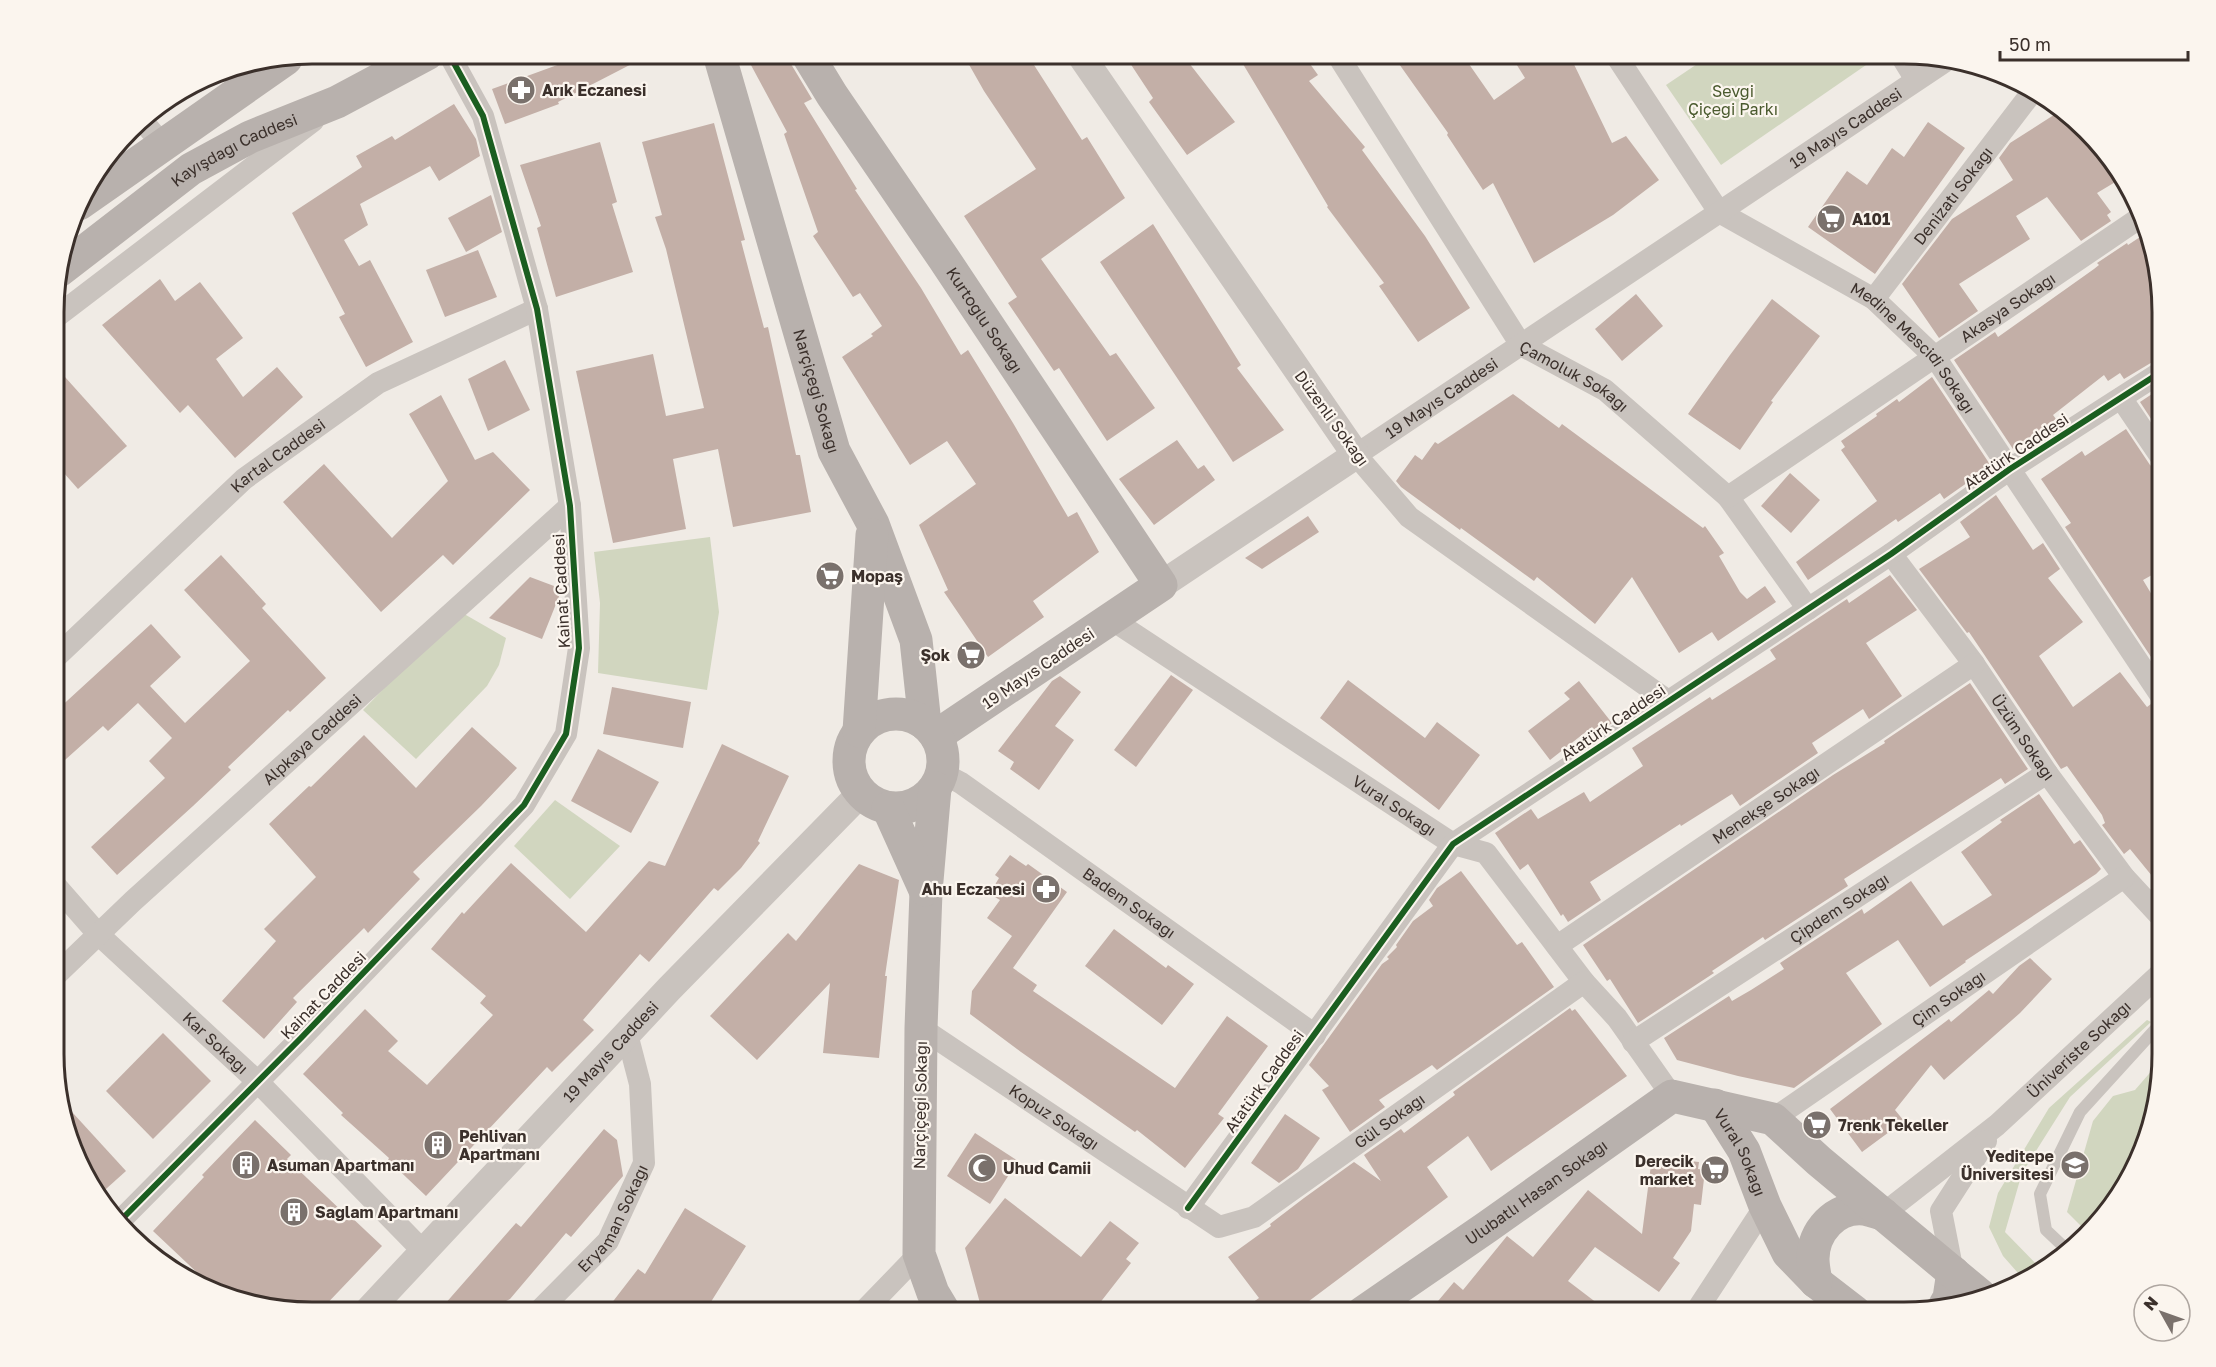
<svg xmlns="http://www.w3.org/2000/svg" width="2216" height="1367" font-family="'Golos Text',sans-serif">
	<style>
		.green { fill: #d1d6bf }
		.building { fill: #c3afa7 }
		.lines { fill: none; stroke-linecap: round; stroke-linejoin: round }
		.service { stroke: #c9c3be; stroke-width: 12 }
		.minor { stroke: #c9c3be; stroke-width: 22 }
		.tertiary { stroke: #c9c3be; stroke-width: 28 }
		.primary { stroke: #b8b1ad; stroke-width: 33 }
		.cycleway-casing { stroke: #fbf5ee; stroke-width: 10 }
		.cycleway { stroke: #1b5e20; stroke-width: 6 }
		.labels { text-anchor: middle; stroke-width: 4.5; stroke-linejoin: round; paint-order: stroke }
		.poi-label { font-size: 16px; font-weight: bold; fill: #3b302b; stroke: #fbf5ee; text-anchor: start }
		.park-label { font-size: 16px; fill: #4a5a2e; stroke: #fbf5ee }
		.street-label { font-size: 16px; fill: #3b302b; stroke: #fbf5ee }
		.rim { fill: none; stroke: #3b302b; stroke-width: 3 }
	</style>
	<rect width="100%" height="100%" fill="#f0ebe5"/>
	<!-- green -->
	<g class="green">
		<polygon points="1712,54 1882,54 1721,165 1666,85"/>
		<polygon points="710,537 719,612 707,690 598,673 600,603 594,552"/>
		<polygon points="459,611 506,638 499,665 487,686 416,759 363,710"/>
		<polygon points="555,800 620,846 570,899 514,846"/>
		<polygon points="2147,1020 2151,1022 2070,1097 2022,1173 2005,1232 2042,1270 2033,1279 2025,1281 2003,1256 1989,1227 1998,1193 2049,1108"/>
		<polygon points="2161,1060 2161,1071 2148,1138 2119,1198 2085,1230 2067,1212 2093,1121 2113,1096 2135,1090"/>
	</g>
	<!-- building -->
	<g class="building">
		<polygon points="580,54 651,54 558,102 559,104 505,124 492,89 560,64"/>
		<polygon points="745,54 788,54 791,64 812,99 804,103 857,189 855,190 921,288 961,355 968,350 1013,423 1068,517 1077,512 1099,552 1033,601 1044,617 988,657 944,592 948,590 919,525 976,484 947,441 910,465 842,357 873,336 871,334 882,326 860,293 853,297 813,236 818,232 784,134 787,132"/>
		<polygon points="963,54 1027,54 1082,140 1087,137 1125,198 1041,259 1110,356 1116,353 1155,408 1107,441 1059,368 1054,371 1008,303 1017,297 964,216 1036,169 984,91"/>
		<polygon points="1124,54 1182,54 1235,122 1187,155 1149,102 1153,98"/>
		<polygon points="1237,54 1303,54 1318,75 1309,81 1365,147 1362,150 1425,236 1470,308 1418,342 1379,286 1384,283 1327,207 1328,206"/>
		<polygon points="1392,54 1462,54 1494,100 1525,78 1510,54 1569,54 1612,143 1626,136 1659,180 1613,215 1534,263 1493,183 1483,190 1447,135 1448,133"/>
		<polygon points="454,104 476,139 480,156 439,181 430,166 360,204 368,225 344,240 359,266 370,260 413,342 366,367 339,317 345,314 292,213 362,167 356,156 392,136 395,140"/>
		<polygon points="2060,111 2122,178 2097,193 2111,212 2107,215 2111,221 2081,241 2047,197 2016,216 2030,239 1959,284 1978,311 1939,338 1902,284 1952,219 2013,180 1999,158 2010,143"/>
		<polygon points="1928,122 1965,148 1875,274 1808,227 1847,171 1867,185 1892,148 1904,157"/>
		<polygon points="714,123 745,240 741,241 764,328 768,327 796,455 800,455 811,512 733,527 718,449 673,459 686,529 613,543 576,371 653,354 666,416 704,408 666,249 655,217 662,215 642,142"/>
		<polygon points="600,142 617,202 612,204 633,272 556,297 537,228 541,226 520,165"/>
		<polygon points="491,195 502,232 466,252 448,218"/>
		<polygon points="1153,224 1241,365 1237,368 1284,430 1233,462 1100,262"/>
		<polygon points="2143,235 2161,296 2161,359 2154,361 2124,379 2120,373 2108,381 2104,375 2053,415 2056,419 2013,449 1954,360 1995,332 1998,337 2094,269 2099,265 2097,263 2127,243 2128,245"/>
		<polygon points="478,250 497,297 445,317 426,270"/>
		<polygon points="160,279 175,301 200,282 243,338 216,359 243,397 277,367 303,397 235,458 188,405 180,413 102,325"/>
		<polygon points="1636,294 1663,326 1622,361 1595,329"/>
		<polygon points="1772,299 1820,336 1771,401 1773,402 1740,450 1688,414 1730,355"/>
		<polygon points="505,360 530,410 488,431 468,379"/>
		<polygon points="56,367 127,446 78,489 56,464"/>
		<polygon points="1932,377 1991,466 1944,499 1940,493 1898,522 1896,519 1808,580 1796,562 1877,501 1841,450 1845,447 1841,441 1877,416 1876,414 1897,399 1899,402"/>
		<polygon points="2161,388 2161,434 2140,402"/>
		<polygon points="1513,394 1559,428 1562,424 1703,528 1705,526 1724,553 1719,556 1740,592 1747,599 1765,586 1776,602 1718,641 1712,632 1679,653 1632,577 1595,624 1537,577 1534,581 1461,528 1460,530 1401,487 1396,481 1415,455 1422,460 1435,442 1438,444"/>
		<polygon points="441,395 475,460 493,452 530,490 453,565 443,555 381,612 283,502 324,464 392,538 448,481 409,414"/>
		<polygon points="2126,429 2150,465 2155,469 2161,470 2161,570 2143,580 2161,610 2161,672 2065,527 2071,523 2041,479 2082,451 2085,456"/>
		<polygon points="1177,440 1198,469 1204,465 1215,480 1154,525 1119,479"/>
		<polygon points="1790,473 1820,500 1791,533 1761,506"/>
		<polygon points="1996,495 2033,550 2043,543 2060,569 2048,578 2083,622 2039,656 2073,707 2120,672 2147,707 2151,704 2161,709 2161,887 2130,849 2124,854 2102,825 2105,823 2102,815 2067,766 2061,769 1969,632 1967,633 1919,569 1970,537 1960,522"/>
		<polygon points="1308,516 1319,532 1262,569 1245,558"/>
		<polygon points="221,555 266,604 262,608 326,678 290,712 288,710 228,767 231,770 193,806 117,875 91,847 165,778 149,761 172,738 138,703 108,731 103,726 56,768 56,711 151,624 181,657 150,686 185,723 250,661 184,590"/>
		<polygon points="1890,575 1917,610 1866,643 1902,696 1869,719 1863,709 1812,743 1818,753 1740,806 1732,794 1681,826 1680,824 1590,882 1601,900 1568,922 1563,914 1561,916 1528,864 1520,870 1495,833 1531,809 1538,819 1584,792 1590,802 1643,766 1632,748 1710,697 1712,700 1776,659 1770,650 1847,599 1849,603"/>
		<polygon points="530,577 562,589 542,639 489,618"/>
		<polygon points="1171,675 1193,690 1136,767 1114,750"/>
		<polygon points="1060,676 1081,692 1055,726 1074,740 1039,790 1010,769 1014,762 998,751 1052,681"/>
		<polygon points="1348,680 1425,738 1437,722 1480,755 1439,810 1320,718"/>
		<polygon points="1579,681 1612,723 1597,733 1592,727 1550,760 1528,731 1570,699 1564,693"/>
		<polygon points="1970,683 2028,769 2005,784 2001,778 1844,879 1848,886 1765,940 1763,937 1712,971 1714,973 1638,1023 1610,979 1607,981 1583,945 1833,775 1885,743 1884,741"/>
		<polygon points="612,687 691,702 683,748 603,734"/>
		<polygon points="472,727 517,768 481,806 413,872 420,879 368,933 364,928 293,998 297,1002 264,1039 222,1001 276,941 264,929 316,877 269,824 309,786 311,787 364,735 416,788"/>
		<polygon points="722,744 789,776 758,841 760,843 741,868 718,891 714,888 649,962 640,954 583,1020 594,1030 552,1072 547,1067 426,1196 388,1160 389,1158 341,1115 343,1113 303,1074 365,1009 398,1041 388,1051 427,1085 493,1015 480,1003 486,996 431,949 462,912 464,914 511,863 586,932 649,861 665,866"/>
		<polygon points="598,749 659,782 631,833 571,801"/>
		<polygon points="2039,794 2074,844 2080,840 2101,869 2096,874 1965,961 1966,962 1930,987 1898,940 1846,973 1882,1024 1794,1088 1738,1076 1677,1060 1664,1038 1729,996 1732,1001 1751,990 1784,969 1780,963 1862,909 1864,914 1911,881 1943,926 1992,895 1961,852 2002,822 2000,820"/>
		<polygon points="1010,855 1026,866 1028,864 1067,892 1013,968 1037,985 1033,991 1175,1088 1227,1016 1268,1046 1218,1114 1224,1118 1185,1168 1137,1130 1135,1132 1021,1052 970,1014 972,991 1012,936 987,918 1000,900 993,896 997,891 993,888 999,878 995,875"/>
		<polygon points="859,864 899,880 885,976 887,976 879,1058 823,1053 830,983 757,1060 710,1016 788,933 796,941"/>
		<polygon points="1461,871 1517,945 1522,942 1554,987 1437,1070 1432,1065 1379,1100 1385,1107 1350,1132 1322,1090 1329,1086 1309,1065 1382,964 1389,959 1387,957 1397,947 1396,945 1413,921 1433,906 1429,900 1437,888"/>
		<polygon points="1114,929 1166,968 1168,965 1194,984 1162,1025 1085,966"/>
		<polygon points="2030,958 2052,979 2020,1013 1944,1080 1931,1065 1895,1110 1904,1121 1862,1152 1830,1109 1949,1019 1951,1022 1989,990 1993,994 2019,966"/>
		<polygon points="1570,1008 1572,1011 1575,1009 1627,1076 1491,1171 1468,1136 1427,1167 1448,1197 1293,1313 1238,1313 1259,1298 1228,1257 1271,1226 1270,1224 1304,1198 1354,1162 1381,1181 1364,1155 1401,1129 1404,1133 1455,1095 1453,1092"/>
		<polygon points="163,1033 211,1081 153,1139 106,1091"/>
		<polygon points="61,1100 126,1171 97,1197 94,1190"/>
		<polygon points="1285,1114 1320,1138 1298,1169 1279,1183 1251,1163"/>
		<polygon points="255,1120 291,1155 287,1159 347,1216 348,1214 382,1246 318,1313 229,1299 222,1296 153,1231 204,1177 202,1175"/>
		<polygon points="604,1129 617,1140 623,1176 571,1237 566,1233 510,1299 483,1313 437,1313 516,1223 521,1227"/>
		<polygon points="975,1133 1018,1161 990,1204 947,1176"/>
		<polygon points="1652,1157 1699,1162 1698,1169 1705,1170 1701,1205 1694,1204 1691,1231 1673,1258 1680,1263 1659,1292 1595,1247 1568,1281 1610,1313 1428,1313 1454,1282 1463,1290 1507,1236 1533,1257 1588,1190 1642,1234"/>
		<polygon points="1005,1198 1081,1257 1110,1221 1139,1243 1126,1259 1131,1263 1092,1313 988,1313 981,1307 965,1248"/>
		<polygon points="685,1208 746,1246 704,1313 604,1313 638,1269 645,1274"/>
	</g>
	<g class="lines">
		<!-- service -->
		<polyline class="service" points="2065,1248 2046,1230 2040,1194 2080,1112 2161,1023"/>
		<!-- minor -->
		<g class="minor">
			<path id="s1" d="M 1337,54 L 1521,345 L 1605,390 L 1728,497 L 1808,609"/>
			<path id="s2" d="M 1615,54 L 1719,212 L 1874,299 L 1935,357 L 2161,696"/>
			<polyline points="1900,54 1916,80"/>
			<polyline points="141,119 162,144"/>
			<path id="s3" d="M 1874,299 L 2033,91"/>
			<polyline points="56,317 313,121"/>
			<polyline points="2121,398 2161,457"/>
			<path id="s4" d="M 1728,497 L 2138,219"/>
			<path id="s5" d="M 1891,554 L 1974,664 L 2047,773 L 2124,877 L 2161,917"/>
			<path id="s6" d="M 1111,619 L 1453,844 L 1486,853 L 1584,982 L 1617,1018 L 1672,1096"/>
			<path id="s7" d="M 56,657 L 244,479 L 378,383 L 537,309"/>
			<path id="s8" d="M 1668,701 L 1409,517 L 1356,455 L 1947,60"/>
			<path id="s9" d="M 942,773 L 961,783 L 1315,1035"/>
			<path id="s10" d="M 56,886 L 98,934 L 258,1082 L 423,1251"/>
			<path id="s11" d="M 1557,946 L 1974,664"/>
			<path id="s12" d="M 56,975 L 133,901 L 570,506"/>
			<path id="s13" d="M 921,1028 L 1219,1227 L 1254,1217 L 1584,982"/>
			<path id="s14" d="M 1633,1042 L 2047,773"/>
			<path id="s15" d="M 1773,1119 L 2124,877"/>
			<polyline points="1188,1208 1453,844 1891,554 2010,469 2161,372"/>
			<path id="s16" d="M 1883,1214 L 1997,1125 L 2161,973"/>
			<polyline points="120,1221 301,1038 524,805 566,734 579,648 570,506 537,309 483,116 449,54"/>
			<polyline points="1953,1272 1941,1211 1986,1141"/>
			<path id="s17" d="M 537,1313 L 608,1241 L 644,1163 L 640,1084 L 627,1034"/>
			<polyline points="862,1313 919,1254"/>
			<polyline points="1695,1313 1765,1206"/>
		</g>
		<!-- tertiary -->
		<g class="tertiary">
			<polyline points="1080,54 1356,455 1161,585"/>
			<path id="s18" d="M 366,1313 L 669,989 L 861,793"/>
		</g>
		<!-- primary -->
		<g class="primary">
			<path id="s19" d="M 719,54 L 834,451 L 873,524 L 916,640 L 925,724"/>
			<path id="s20" d="M 807,54 L 832,95 L 944,259 L 1161,585 L 936,736"/>
			<polyline points="79,204 286,59"/>
			<path id="s21" d="M 59,271 L 191,169 L 250,137 L 337,102 L 427,54"/>
			<circle cx="896" cy="761" r="47"/>
			<polyline points="859,731 872,535"/>
			<polyline points="935,788 926,892 921,1028 919,1254 933,1293 945,1313"/>
			<polyline points="888,808 925,890"/>
			<path id="s22" d="M 1715,1105 L 1744,1151 L 1765,1206 L 1788,1253 L 1816,1282 L 1855,1312"/>
			<path d="M 1816,1282 C 1815,1275 1813,1267 1813,1259 C 1813,1232 1835,1206 1864,1209 C 1870,1210 1877,1213 1883,1214"/>
			<polyline points="1945,1305 1949,1298 1953,1272"/>
			<path id="s23" d="M 1362,1313 L 1487,1227 L 1672,1096 L 1773,1119 L 1819,1161 L 1980,1295"/>
		</g>
		<!-- cycleway casing -->
		<g class="cycleway-casing">
			<g id="cycleway">
				<polyline points="1188,1208 1453,844 1891,554 2010,469 2161,372"/>
				<polyline points="120,1221 301,1038 524,805 566,734 579,648 570,506 537,309 483,116 449,54"/>
			</g>
		</g>
		<!-- cycleway -->
		<use href="#cycleway" class="cycleway"/>
	</g>
	<!-- icons -->
	<defs>
		<g id="pharmacy-disc" transform="scale(1.5)"><circle r="9.5" fill="#7a716c" stroke="#fbf5ee"/><path d="M-2-6h4v4h4v4h-4v4h-4v-4h-4v-4h4Z" fill="#fff"/></g>
		<g id="supermarket-disc" transform="scale(1.5)"><circle r="9.5" fill="#7a716c" stroke="#fbf5ee"/><path d="M-6-5.5h2.5l.6 2H6L4.5 2H-2.5L-4.4-4H-6ZM-1.5 3.2a1.3 1.3 0 1 0 .1 0ZM3 3.2a1.3 1.3 0 1 0 .1 0Z" fill="#fff"/></g>
		<g id="building-disc" transform="scale(1.5)"><circle r="9.5" fill="#7a716c" stroke="#fbf5ee"/><path d="M-4-6H4V6H1V3H-1V6H-4ZM-2.5-4.3h1.7v1.8h-1.7ZM.8-4.3h1.7v1.8H.8ZM-2.5-1h1.7V.8h-1.7ZM.8-1h1.7V.8H.8Z" fill="#fff"/></g>
		<g id="university-disc" transform="scale(1.5)"><circle r="9.5" fill="#7a716c" stroke="#fbf5ee"/><path d="M0-5L7-2L0 1L-7-2ZM-4 1L0 2.5L4 1V4Q0 6-4 4Z" fill="#fff"/></g>
		<g id="mosque-disc" transform="scale(1.5)"><circle r="9.5" fill="#7a716c" stroke="#fbf5ee"/><path d="M3.5-4.9A6 6 0 1 0 3.5 4.9A5 5 0 1 1 3.5-4.9Z" fill="#fff"/></g>
	</defs>
	<g fill-rule="evenodd">
		<use href="#pharmacy-disc" x="521" y="90"/>
		<use href="#supermarket-disc" x="1831" y="219"/>
		<use href="#supermarket-disc" x="830" y="576"/>
		<use href="#supermarket-disc" x="971" y="655"/>
		<use href="#pharmacy-disc" x="1046" y="889"/>
		<use href="#supermarket-disc" x="1817" y="1125"/>
		<use href="#building-disc" x="438" y="1145"/>
		<use href="#building-disc" x="246" y="1165"/>
		<use href="#university-disc" x="2075" y="1165"/>
		<use href="#mosque-disc" x="982" y="1168"/>
		<use href="#supermarket-disc" x="1715" y="1170"/>
		<use href="#building-disc" x="294" y="1212"/>
	</g>
	<g class="labels">
		<!-- poi labels -->
		<g class="poi-label">
			<text x="542" y="96">Arık Eczanesi</text>
			<text x="1852" y="225">A101</text>
			<text x="851" y="582">Mopaş</text>
			<text x="950" y="661" text-anchor="end">Şok</text>
			<text x="1025" y="895" text-anchor="end">Ahu Eczanesi</text>
			<text x="1838" y="1131">7renk Tekeller</text>
			<text x="459" y="1142">Pehlivan<tspan x="459" dy="18">Apartmanı</tspan></text>
			<text x="2054" y="1162" text-anchor="end">Yeditepe<tspan x="2054" dy="18">Üniversitesi</tspan></text>
			<text x="1694" y="1167" text-anchor="end">Derecik<tspan x="1694" dy="18">market</tspan></text>
			<text x="267" y="1171">Asuman Apartmanı</text>
			<text x="1003" y="1174">Uhud Camii</text>
			<text x="315" y="1218">Sağlam Apartmanı</text>
		</g>
		<!-- park labels -->
		<g class="park-label">
			<text x="1733" y="97">Sevgi<tspan x="1733" dy="18">Çiçeği Parkı</tspan></text>
		</g>
		<!-- street labels -->
		<g class="street-label">
			<text dy="6" stroke="none"><textPath href="#s8" startOffset="988">19 Mayıs Caddesi</textPath></text>
			<text dy="6" stroke="none"><textPath href="#s21" startOffset="214">Kayışdağı Caddesi</textPath></text>
			<text dy="6" stroke="none"><textPath href="#s3" startOffset="130">Denizatı Sokağı</textPath></text>
			<text dy="6" stroke="none"><textPath href="#s4" startOffset="338">Akasya Sokağı</textPath></text>
			<text dy="6" stroke="none"><textPath href="#s20" startOffset="320">Kurtoğlu Sokağı</textPath></text>
			<text dy="6" stroke="none"><textPath href="#s2" startOffset="429">Medine Mescidi Sokağı</textPath></text>
			<text dy="6" stroke="none"><textPath href="#s1" startOffset="406">Çamoluk Sokağı</textPath></text>
			<text dy="6" stroke="none"><textPath href="#s19" startOffset="351">Narçiçeği Sokağı</textPath></text>
			<text dy="6" stroke="none"><textPath href="#s8" startOffset="502">19 Mayıs Caddesi</textPath></text>
			<text transform="translate(1332 418) rotate(54)" y="6">Düzenli Sokağı</text>
			<text transform="translate(2016 451) rotate(-34)" y="6">Atatürk Caddesi</text>
			<text dy="6" stroke="none"><textPath href="#s7" startOffset="300">Kartal Caddesi</textPath></text>
			<text transform="translate(561 591) rotate(-93)" y="6">Kainat Caddesi</text>
			<text transform="translate(1038 668) rotate(-34)" y="6">19 Mayıs Caddesi</text>
			<text transform="translate(1613 722) rotate(-34)" y="6">Atatürk Caddesi</text>
			<text dy="6" stroke="none"><textPath href="#s5" startOffset="226">Üzüm Sokağı</textPath></text>
			<text dy="6" stroke="none"><textPath href="#s12" startOffset="348">Alpkaya Caddesi</textPath></text>
			<text dy="6" stroke="none"><textPath href="#s6" startOffset="339">Vural Sokağı</textPath></text>
			<text dy="6" stroke="none"><textPath href="#s11" startOffset="252">Menekşe Sokağı</textPath></text>
			<text dy="6" stroke="none"><textPath href="#s9" startOffset="228">Badem Sokağı</textPath></text>
			<text dy="6" stroke="none"><textPath href="#s14" startOffset="246">Çipdem Sokağı</textPath></text>
			<text transform="translate(323 995) rotate(-46)" y="6">Kainat Caddesi</text>
			<text dy="6" stroke="none"><textPath href="#s15" startOffset="213">Çim Sokağı</textPath></text>
			<text dy="6" stroke="none"><textPath href="#s10" startOffset="224">Kar Sokağı</textPath></text>
			<text dy="6" stroke="none"><textPath href="#s16" startOffset="256">Üniveriste Sokağı</textPath></text>
			<text dy="6" stroke="none"><textPath href="#s18" startOffset="358">19 Mayıs Caddesi</textPath></text>
			<text transform="translate(1264 1081) rotate(-54)" y="6">Atatürk Caddesi</text>
			<text transform="translate(920 1105) rotate(-89)" y="6">Narçiçeği Sokağı</text>
			<text dy="6" stroke="none"><textPath href="#s13" startOffset="160">Kopuz Sokağı</textPath></text>
			<text dy="6" stroke="none"><textPath href="#s13" startOffset="561">Gül Sokağı</textPath></text>
			<text dy="6" stroke="none"><textPath href="#s22" startOffset="54">Vural Sokağı</textPath></text>
			<text dy="6" stroke="none"><textPath href="#s23" startOffset="212">Ulubatlı Hasan Sokağı</textPath></text>
			<text dy="6" stroke="none"><textPath href="#s17" startOffset="123">Eryaman Sokağı</textPath></text>
		</g>
	</g>
	<!-- crop -->
	<path d="M0 0H2216V1367H0ZM312 64H1904A248 248 0 0 1 2152 312V1054A248 248 0 0 1 1904 1302H312A248 248 0 0 1 64 1054V312A248 248 0 0 1 312 64Z" fill="#fbf5ee" fill-rule="evenodd"/>
	<path class="rim" d="M312 64H1904A248 248 0 0 1 2152 312V1054A248 248 0 0 1 1904 1302H312A248 248 0 0 1 64 1054V312A248 248 0 0 1 312 64Z"/>
	<!-- north arrow -->
	<g transform="translate(2162 1313) rotate(310)"><circle r="28" fill="#fbf5ee" stroke="#aea6a0" stroke-width="1.5"/>
	<path d="M0-4.5L10 22L0 15L-10 22Z" fill="#7a716c"/>
	<text y="-9" font-size="16" font-weight="bold" text-anchor="middle" fill="#3b302b">N</text>
	</g>
	<!-- scale -->
	<path d="M2000 51v9h188v-9" fill="none" stroke="#3b302b" stroke-width="3"/>
	<text x="2009" y="51" font-size="18" fill="#3b302b" stroke="#fbf5ee" stroke-width="4.5" paint-order="stroke">50 m</text>
</svg>
